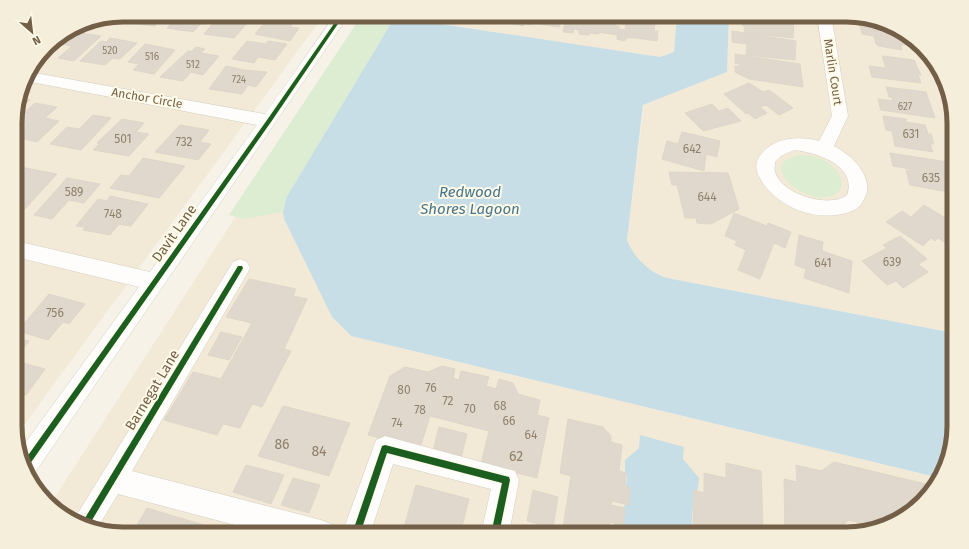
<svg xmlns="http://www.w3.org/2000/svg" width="969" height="549" font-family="'Fira Sans',sans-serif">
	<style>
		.residential { fill: #f2ead7 }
		.green { fill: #ddedd1 }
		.water { fill: #c8dee6 }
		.building { fill: #e0d8cc; stroke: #dfd6c9 }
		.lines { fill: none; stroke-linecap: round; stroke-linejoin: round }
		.minor-casing { stroke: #d5cec2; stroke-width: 1 }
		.minor { fill: #fefdfb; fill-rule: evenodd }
		.cycleway-casing { stroke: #fffae7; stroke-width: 2 }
		.cycleway { fill: #1b5e20; fill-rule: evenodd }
		.labels { text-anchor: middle; stroke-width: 4; stroke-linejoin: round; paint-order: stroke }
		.far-number-label { font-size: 10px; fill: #90806c }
		.far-street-label { font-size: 12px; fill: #735f48; stroke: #fffae7 }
		.number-label { font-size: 12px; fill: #90806c }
		.street-label { font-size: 14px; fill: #735f48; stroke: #fffae7 }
		.near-number-label { font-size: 14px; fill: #90806c }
		.water-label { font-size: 15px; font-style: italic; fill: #44758d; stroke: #fffae7 }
		.rim { fill: none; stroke: #735f48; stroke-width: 5 }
	</style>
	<rect width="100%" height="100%" fill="#f6f2e7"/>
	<!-- residential -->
	<g class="residential">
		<polygon points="123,15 324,15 16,436 16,109 26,75 52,42 82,23"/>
		<polygon points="435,15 677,15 674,52 660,57 441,24 435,21"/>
		<polygon points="729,15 846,15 900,29 936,63 954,116 954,333 667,278 659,275 644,265 630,249 627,240 644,105 727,72"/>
		<polygon points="245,202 283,212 284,219 332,317 351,336 940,478 940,480 906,516 853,534 123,534 69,520 51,503"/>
	</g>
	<!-- green -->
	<g class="green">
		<polygon points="362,15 396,15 286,198 283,212 245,219 229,215"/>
		<path d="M 802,155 C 813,156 823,158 831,165 C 845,175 847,195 826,197 C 797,201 756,160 802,155 Z"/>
	</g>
	<!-- water -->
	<g class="water">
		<path d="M 396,15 L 435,15 L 435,21 L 441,24 L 660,57 L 674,52 L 677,15 L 729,15 L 727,72 L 643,105 L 627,240 C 634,258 649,272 667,278 L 954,333 L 954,433 L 940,478 L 351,336 L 332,317 L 284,219 L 283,212 L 286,198 Z"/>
		<polygon points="640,435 684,447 683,459 699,478 698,489 694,492 691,534 622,534 627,476 625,471 625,460 639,448"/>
	</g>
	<!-- building -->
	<g class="building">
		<polygon points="139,15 166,15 155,26 130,23"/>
		<polygon points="180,15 187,16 209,15 193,32 167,28"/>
		<polygon points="220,15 241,15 237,20 248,22 234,38 204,34"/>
		<polygon points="451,15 561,15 556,15 556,18 562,19 559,27 532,23 532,25 524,24 523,26 505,22 506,19 488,19 486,21 469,17 468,19 450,17"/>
		<polygon points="567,15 578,15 577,21 582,21 582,24 588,25 589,20 585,19 586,15 618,15 615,26 619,26 619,29 625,30 626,24 622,24 625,15 656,17 654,31 658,31 657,41 637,38 626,38 625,41 617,39 617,35 599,32 599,34 590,33 589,35 579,34 579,30 574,29 573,33 563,32"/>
		<polygon points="744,15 769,15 769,16 794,20 793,38 745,33 744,26 742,25"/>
		<polygon points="270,16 295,20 290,27 299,28 290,41 255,34"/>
		<polygon points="860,25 900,30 905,45 901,45 902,50 879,46 876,44 874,36 862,34"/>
		<polygon points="732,31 796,41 795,60 746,55 747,44 732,42"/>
		<polygon points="75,32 101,36 74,61 58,58 72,46 61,44"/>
		<polygon points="110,38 137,43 120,59 113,58 105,65 80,61 101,41 106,42"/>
		<polygon points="247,41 266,44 268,41 287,44 275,60 258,57 254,63 232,59"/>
		<polygon points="145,44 175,50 154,74 133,70 139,64 128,62"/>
		<polygon points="196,47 205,49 201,53 219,56 203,75 191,72 183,81 160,77 188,51 192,51"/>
		<polygon points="735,54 800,64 803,87 749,79 735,72 735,66 739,67 739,64 735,63"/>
		<polygon points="882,56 914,60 921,75 918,74 921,83 872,77 869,66 886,68"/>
		<polygon points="226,66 244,70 267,72 256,87 248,85 242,94 209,89"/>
		<polygon points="749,83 763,92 769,90 793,108 779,115 766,105 760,107 767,113 755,119 748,113 746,114 724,94"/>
		<polygon points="886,87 926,92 935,118 881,110 878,99 893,101 892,97 889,97"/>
		<polygon points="19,98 30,100 16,112 16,109"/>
		<polygon points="35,103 57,107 45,118 59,121 37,142 16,137 16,128 26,118 20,117"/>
		<polygon points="712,104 719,111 728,108 741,121 703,131 685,113"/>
		<polygon points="93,115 111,118 81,150 50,144 67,127 79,129"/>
		<polygon points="883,116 906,119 906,122 925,125 928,134 931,134 934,144 930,144 933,152 895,146 892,131 886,130"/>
		<polygon points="122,119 144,123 136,132 149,134 129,156 93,150 99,144 97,143"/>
		<polygon points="180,125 209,130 200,142 211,144 198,160 155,152"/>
		<polygon points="682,132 720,141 717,157 706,154 704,171 662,159 667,141 678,144"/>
		<polygon points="890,153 954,163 954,193 910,185 906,170 911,171 910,169 893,166"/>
		<polygon points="143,158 185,166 159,198 110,188 121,175 129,176"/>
		<polygon points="20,167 57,174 23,211 16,210 16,170"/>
		<polygon points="669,172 728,173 739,209 711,224 697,223 696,218 685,218 677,185 672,185"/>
		<polygon points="67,178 100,184 84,203 69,200 52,219 34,215"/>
		<polygon points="110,196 148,204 131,226 119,224 110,235 83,230 85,227 76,226 98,199 107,201"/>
		<polygon points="924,205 954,223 954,240 949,245 938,238 935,241 931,238 923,246 886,222 902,211 911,217"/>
		<polygon points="734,213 767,226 768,223 791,232 785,248 774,243 760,279 738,270 746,250 735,245 737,241 725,236"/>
		<polygon points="799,235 823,242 822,251 852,261 849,293 804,278 806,269 795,265"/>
		<polygon points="900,236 927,259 918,264 928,272 903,288 896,281 887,285 862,261 887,248 883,245"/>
		<polygon points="249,279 296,289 293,296 307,299 284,349 291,351 262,407 252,404 240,428 223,424 217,435 164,420 193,372 221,379 252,323 226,317"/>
		<polygon points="49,294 85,304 69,324 63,322 48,340 18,331"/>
		<polygon points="221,332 242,337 229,360 208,355"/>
		<polygon points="16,338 29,341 16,358"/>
		<polygon points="16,361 45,369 26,395 16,392"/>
		<polygon points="442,366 455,369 453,378 459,380 461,371 489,377 486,386 496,389 499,379 513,383 518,394 540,400 537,415 549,418 537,478 481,464 489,431 430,416 420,448 368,435 390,376 405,367 428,372"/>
		<polygon points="283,406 350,423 329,476 258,456"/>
		<polygon points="568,419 603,427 611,436 611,442 622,445 619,471 626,473 625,486 630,488 629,505 612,501 611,505 625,508 623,526 610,522 609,530 620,534 562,534 571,476 560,473"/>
		<polygon points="439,427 467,434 461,458 433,451"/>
		<polygon points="834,462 934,486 906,516 874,527 849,520 845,523 846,534 785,534 784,479 797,482 796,465 821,471"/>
		<polygon points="726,463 761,471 763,527 753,525 749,528 749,534 693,534 694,490 704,493 704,473 726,478"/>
		<polygon points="246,465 284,475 271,504 233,492"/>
		<polygon points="293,478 320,485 309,513 281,505"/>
		<polygon points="416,485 469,499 460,534 402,534"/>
		<polygon points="533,490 558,497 553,528 527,521"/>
		<polygon points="147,508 204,525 200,534 132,534"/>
	</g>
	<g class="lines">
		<!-- minor casing -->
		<g class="minor-casing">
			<g id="minor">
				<polygon points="335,15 349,15 34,474 30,476 20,450 139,287 16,257 16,241 150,272 257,125 26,81 25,81 29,72 265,114"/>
				<path d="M 817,15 L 831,15 L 848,116 L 834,146 C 849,154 864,167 867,184 C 868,191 866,196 863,201 C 860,208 853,211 846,213 C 816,222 777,207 761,180 C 755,170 754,162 762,153 C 776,137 800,136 819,141 L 832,116 ZM 794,150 C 815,152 858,165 847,195 C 829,209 781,194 775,172 C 774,169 775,165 775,162 L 781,156 Z"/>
				<polygon points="240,259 247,262 250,268 247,274 132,471 321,520 331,524 335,534 269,534 118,494 98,527 73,521 233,262"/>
				<polygon points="385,436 515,471 519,480 509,534 481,534 491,489 393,464 370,534 342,534 376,440"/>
			</g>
		</g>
		<!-- minor -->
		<use href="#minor" class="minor"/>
		<!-- cycleway casing -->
		<g class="cycleway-casing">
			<g id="cycleway">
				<polygon points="340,15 344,15 271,122 27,468 24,461 267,120"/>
				<polygon points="238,266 242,266 243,268 242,270 89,525 82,523"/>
				<polygon points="385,445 509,477 510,480 499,534 491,534 502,483 387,453 360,534 352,534 381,449 382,446"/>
			</g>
		</g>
		<!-- cycleway -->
		<use href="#cycleway" class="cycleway"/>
	</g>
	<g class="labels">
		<!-- far-number labels -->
		<g class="far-number-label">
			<text x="110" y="54">520</text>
			<text x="152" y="60">516</text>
			<text x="193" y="68">512</text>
			<text x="239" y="83">724</text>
			<text x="905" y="110">627</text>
		</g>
		<!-- far-street labels -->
		<g class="far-street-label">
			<text transform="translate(833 72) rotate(81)" y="4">Marlin Court</text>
			<text transform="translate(147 98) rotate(10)" y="4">Anchor Circle</text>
		</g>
		<!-- number labels -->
		<g class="number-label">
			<text x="911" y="138">631</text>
			<text x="123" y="143">501</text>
			<text x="184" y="146">732</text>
			<text x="692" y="153">642</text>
			<text x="931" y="182">635</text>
			<text x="74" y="196">589</text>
			<text x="707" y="201">644</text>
			<text x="113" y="218">748</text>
			<text x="892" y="266">639</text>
			<text x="823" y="267">641</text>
			<text x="55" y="317">756</text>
			<text x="431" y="392">76</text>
			<text x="404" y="394">80</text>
			<text x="448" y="405">72</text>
			<text x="500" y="410">68</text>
			<text x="470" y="413">70</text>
			<text x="420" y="414">78</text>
			<text x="509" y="425">66</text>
			<text x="397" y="427">74</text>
			<text x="531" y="439">64</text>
		</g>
		<!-- street labels -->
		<g class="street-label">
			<text transform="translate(174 233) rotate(-55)" y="5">Davit Lane</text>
			<text transform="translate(152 390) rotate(-59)" y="5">Barnegat Lane</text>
		</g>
		<!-- near-number labels -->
		<g class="near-number-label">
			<text x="282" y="449">86</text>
			<text x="319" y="456">84</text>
			<text x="516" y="461">62</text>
		</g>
		<!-- water labels -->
		<g class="water-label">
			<text x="470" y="197">Redwood<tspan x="470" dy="17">Shores Lagoon</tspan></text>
		</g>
	</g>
	<!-- crop -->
	<path d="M0 0H969V549H0ZM123 22H846A101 101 0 0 1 947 123V426A101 101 0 0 1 846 527H123A101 101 0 0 1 22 426V123A101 101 0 0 1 123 22Z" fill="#f4eeda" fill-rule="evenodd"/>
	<path class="rim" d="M123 22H846A101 101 0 0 1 947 123V426A101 101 0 0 1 846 527H123A101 101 0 0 1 22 426V123A101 101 0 0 1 123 22Z"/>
	<!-- north arrow -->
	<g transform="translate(32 32) rotate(152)" stroke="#fffae7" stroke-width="3" paint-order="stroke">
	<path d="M0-3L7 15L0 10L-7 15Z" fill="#735f48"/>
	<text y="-6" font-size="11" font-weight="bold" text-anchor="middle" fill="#735f48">N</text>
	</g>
</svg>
